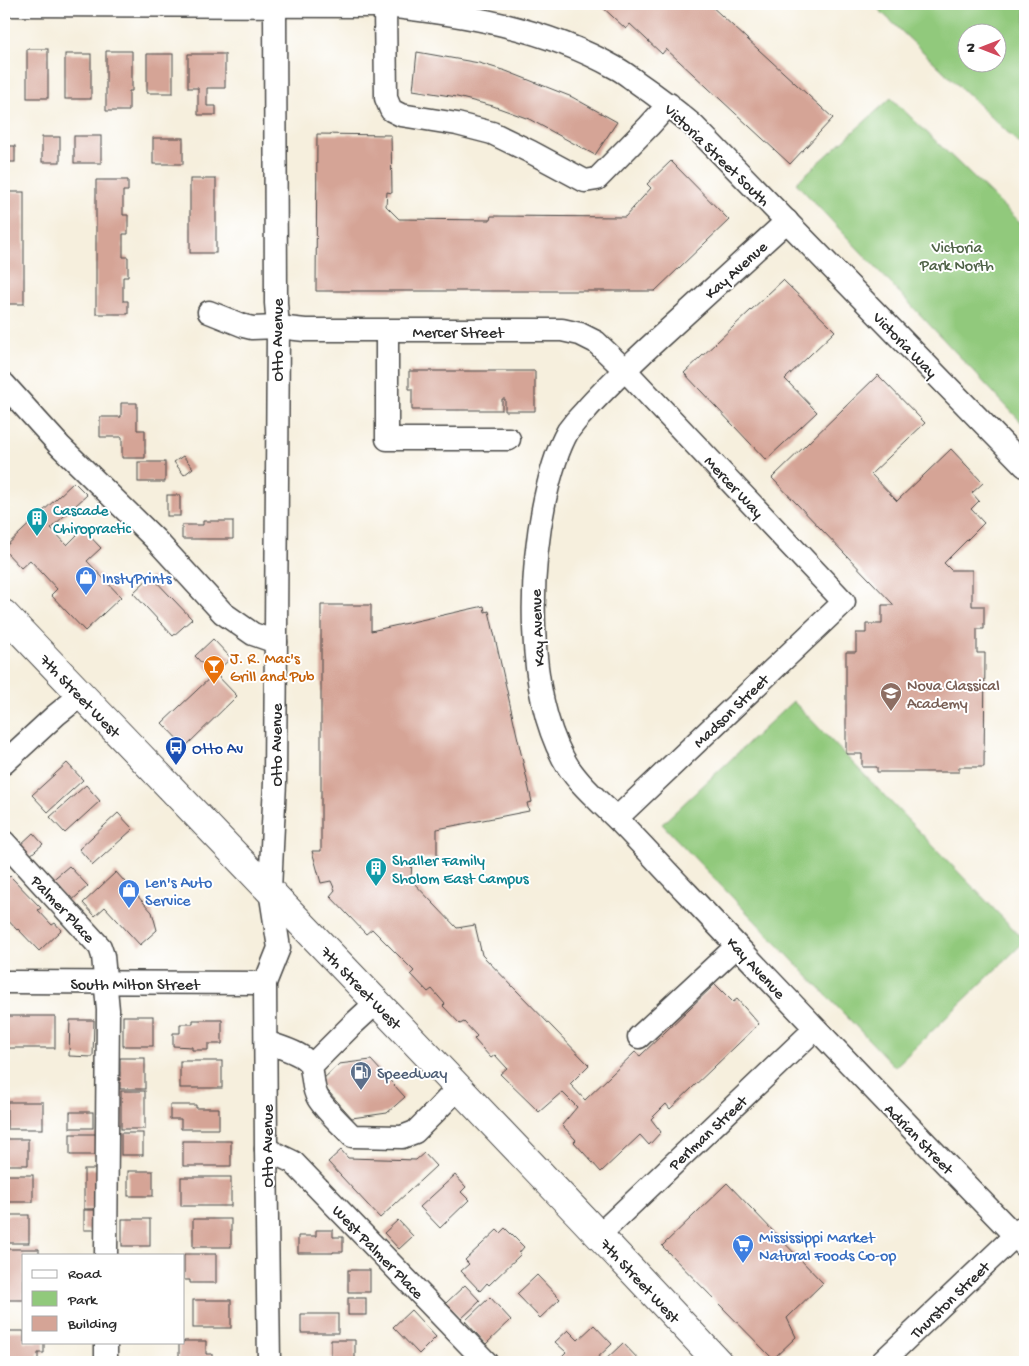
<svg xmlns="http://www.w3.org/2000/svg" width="1029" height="1366" font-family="'Gochi Hand',sans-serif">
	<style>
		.green { fill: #91c97c; stroke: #5e7a54; fill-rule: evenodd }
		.building { fill: #d5a496 }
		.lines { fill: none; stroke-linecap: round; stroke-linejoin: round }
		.minor-casing { stroke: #494846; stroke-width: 25 }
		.major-casing { stroke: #494846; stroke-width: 30 }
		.minor { stroke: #fff; stroke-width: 22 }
		.major { stroke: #fff; stroke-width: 28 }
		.labels { text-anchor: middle; stroke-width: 4; stroke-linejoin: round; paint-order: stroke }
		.street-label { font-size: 16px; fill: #2b2b2b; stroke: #fff }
		.park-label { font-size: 16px; fill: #4f6247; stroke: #fff }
		.culture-label { font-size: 16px; fill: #0d838f; stroke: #fff; text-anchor: start }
		.shop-label { font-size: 16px; fill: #366cbe; stroke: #fff; text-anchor: start }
		.food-label { font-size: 16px; fill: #c56008; stroke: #fff; text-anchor: start }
		.education-label { font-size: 16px; fill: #785e54; stroke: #fff; text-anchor: start }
		.transit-label { font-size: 16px; fill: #164399; stroke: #fff; text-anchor: start }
		.service-label { font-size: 16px; fill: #4e5e75; stroke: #fff; text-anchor: start }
	</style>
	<rect width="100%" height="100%" fill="#fff"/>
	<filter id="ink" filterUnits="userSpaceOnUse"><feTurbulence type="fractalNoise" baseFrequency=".02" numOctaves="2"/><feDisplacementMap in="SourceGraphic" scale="10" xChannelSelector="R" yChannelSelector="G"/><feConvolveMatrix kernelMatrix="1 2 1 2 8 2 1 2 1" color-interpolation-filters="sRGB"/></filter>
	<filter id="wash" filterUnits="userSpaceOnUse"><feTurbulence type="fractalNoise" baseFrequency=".0096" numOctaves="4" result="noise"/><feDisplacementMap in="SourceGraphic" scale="20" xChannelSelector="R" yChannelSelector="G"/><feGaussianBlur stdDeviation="1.12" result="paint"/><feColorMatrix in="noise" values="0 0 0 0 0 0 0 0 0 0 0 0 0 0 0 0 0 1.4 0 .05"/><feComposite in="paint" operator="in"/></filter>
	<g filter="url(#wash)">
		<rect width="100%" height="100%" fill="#f6efdd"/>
		<!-- green -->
		<g class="green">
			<path d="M 873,4 L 1025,4 L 1025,149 ZM 966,32 L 996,32 L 996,62 L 966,62 Z"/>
			<polygon points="891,98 1025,227 1025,426 796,183"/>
			<polygon points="793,701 1025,941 895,1067 662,824"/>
		</g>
		<g id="blocks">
			<!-- building -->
			<g class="building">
				<polygon points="599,4 709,4 833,118 790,164 666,49 662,54 630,24 626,29"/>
				<rect x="27" y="49" width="21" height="49"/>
				<polygon points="106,51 132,51 132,91 129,91 129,111 106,111"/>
				<polygon points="417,52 479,63 506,71 572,97 617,122 595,155 529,119 493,106 457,97 413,90"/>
				<rect x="65" y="54" width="26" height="45"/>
				<rect x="147" y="54" width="26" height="39"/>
				<polygon points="188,54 225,54 225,88 207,88 207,106 216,106 216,115 198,115 198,88 188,88"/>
				<polygon points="317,134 391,135 392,193 387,192 386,206 399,219 490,220 491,216 625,217 651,188 647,184 671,161 729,220 655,291 316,291"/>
				<rect x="74" y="136" width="27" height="27"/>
				<rect x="42" y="137" width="18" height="25"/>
				<rect x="153" y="138" width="30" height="26"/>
				<rect x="4" y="146" width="11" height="16"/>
				<rect x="190" y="179" width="26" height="74"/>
				<polygon points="96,180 128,180 128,191 123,191 123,215 128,215 128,234 123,234 123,257 128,257 128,277 123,277 123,301 128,301 128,314 96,314"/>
				<rect x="4" y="192" width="20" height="112"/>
				<polygon points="783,280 835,331 785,379 817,412 766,460 684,373"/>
				<polygon points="409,371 535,371 535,411 505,411 505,399 502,399 502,410 412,410 412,389 409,389"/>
				<polygon points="878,375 925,423 871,474 897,501 951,449 983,483 972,493 979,501 971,509 984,523 944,563 951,570 972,570 972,606 984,606 984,629 977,629 977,653 985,653 984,767 959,767 959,772 877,772 877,767 862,767 862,754 846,754 846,652 856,652 856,633 866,633 866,624 882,624 882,605 894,605 772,478"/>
				<polygon points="121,403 137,403 137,430 145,430 145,458 122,458 122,437 100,437 100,417 121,417"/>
				<polygon points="183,456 193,468 184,475 174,462"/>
				<rect x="138" y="462" width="27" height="20"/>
				<polygon points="74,482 87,495 51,528 67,545 83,529 101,548 87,561 121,597 85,631 51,595 57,589 30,560 21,568 4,550 4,548"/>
				<rect x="167" y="495" width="13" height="21"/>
				<polygon points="203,521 233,521 233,539 182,539 182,525 203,525"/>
				<polygon points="151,576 192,619 173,636 133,593"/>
				<polygon points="321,605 371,605 371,631 484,606 485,612 489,611 532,802 527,803 529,811 437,829 437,858 412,859 411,880 457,928 475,925 482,955 589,1065 570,1084 585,1100 635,1052 640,1056 715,984 733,1002 737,999 759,1024 670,1109 666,1104 651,1119 661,1132 649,1145 640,1135 601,1172 574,1142 576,1140 562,1125 577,1107 562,1092 539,1112 500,1074 507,1068 495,1055 491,1058 474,1039 477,1036 464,1022 460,1024 443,1006 445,1004 432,989 428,992 411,974 414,971 372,929 366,934 330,896 335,890 331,881 321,883 312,851 321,851"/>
				<polygon points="213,639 231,658 215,673 237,696 185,747 162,723 213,675 195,656"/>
				<polygon points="67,763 83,780 48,812 32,795"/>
				<polygon points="86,785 100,801 65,833 50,817"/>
				<polygon points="118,813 133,829 93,865 79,849"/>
				<polygon points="33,833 43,844 28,857 19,846"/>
				<polygon points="69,866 88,886 69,903 50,882"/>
				<polygon points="116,872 152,912 157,930 140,945 105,907 95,916 83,903"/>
				<polygon points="10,876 41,908 38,910 52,925 55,923 61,930 39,951 18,929 17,930 4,916 4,882"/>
				<rect x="5" y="1016" width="50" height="32"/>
				<rect x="123" y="1016" width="30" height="30"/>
				<polygon points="70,1020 94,1020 93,1057 69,1056"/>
				<polygon points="193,1020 222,1020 222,1044 208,1044 208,1050 192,1050 192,1047 173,1046 173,1033 180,1033 180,1024 193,1024"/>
				<rect x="120" y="1058" width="25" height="31"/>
				<polygon points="371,1060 405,1097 387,1113 352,1118 320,1082 339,1064"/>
				<rect x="180" y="1061" width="42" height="27"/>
				<rect x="121" y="1091" width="24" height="38"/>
				<rect x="7" y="1102" width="36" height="27"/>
				<polygon points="170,1105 196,1105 196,1108 219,1108 219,1129 181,1129 181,1119 170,1119"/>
				<rect x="70" y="1112" width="23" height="16"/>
				<rect x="121" y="1133" width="22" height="22"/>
				<rect x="70" y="1134" width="28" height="21"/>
				<rect x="4" y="1139" width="24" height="26"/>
				<rect x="183" y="1141" width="48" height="25"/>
				<polygon points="341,1150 348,1158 416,1160 424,1153 436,1166 380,1218 328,1162"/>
				<rect x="84" y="1169" width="15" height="40"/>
				<rect x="128" y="1171" width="25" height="25"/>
				<rect x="4" y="1175" width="29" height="27"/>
				<polygon points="455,1175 466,1187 461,1192 469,1200 440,1228 420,1207"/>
				<rect x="181" y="1177" width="50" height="29"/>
				<polygon points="727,1183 823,1283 787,1318 796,1337 773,1359 662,1246"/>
				<rect x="84" y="1210" width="15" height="20"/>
				<rect x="4" y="1215" width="25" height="28"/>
				<rect x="122" y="1219" width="28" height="27"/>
				<rect x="193" y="1219" width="38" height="28"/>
				<polygon points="398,1220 413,1236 399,1249 384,1233"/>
				<polygon points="505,1228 524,1247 519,1253 521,1254 489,1285 487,1283 480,1291 461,1271 469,1264 465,1260 497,1230 500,1233"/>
				<polygon points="316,1230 333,1230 333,1237 343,1237 343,1252 333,1252 333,1253 298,1253 298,1236 316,1236"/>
				<polygon points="4,1249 39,1249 39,1255 24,1255 24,1300 4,1300"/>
				<polygon points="184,1254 216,1254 216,1283 190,1283 190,1280 184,1280"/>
				<rect x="348" y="1270" width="22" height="22"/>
				<polygon points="537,1275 560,1299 540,1318 517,1294"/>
				<polygon points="465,1285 480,1301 461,1319 446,1303"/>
				<polygon points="490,1297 511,1320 486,1344 465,1321"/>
				<rect x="348" y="1298" width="18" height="17"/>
				<rect x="193" y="1300" width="38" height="28"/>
				<polygon points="411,1310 436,1337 419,1354 393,1327"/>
				<rect x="301" y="1314" width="37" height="19"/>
				<polygon points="594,1325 612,1344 593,1362 564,1362 560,1358 566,1352 555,1342 568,1330 578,1340"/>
				<polygon points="6,1331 24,1331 24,1342 44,1342 44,1353 38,1353 38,1362 6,1362 6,1354 4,1354 4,1341 6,1341"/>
				<polygon points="331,1340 355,1340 355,1362 334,1362 334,1358 331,1358"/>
				<polygon points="184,1341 206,1341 206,1354 212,1354 212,1362 179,1362 179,1342 184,1342"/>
				<polygon points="623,1343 641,1362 603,1362"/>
			</g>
		</g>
	</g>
	<g filter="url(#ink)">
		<use href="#blocks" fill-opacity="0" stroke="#494846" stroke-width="1"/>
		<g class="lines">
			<!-- minor casing -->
			<g class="minor-casing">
				<g id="minor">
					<path d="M 4,5 L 385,6 C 464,14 545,28 616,68 C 624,72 631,78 638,83 C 657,96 675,110 693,125 L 1025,466"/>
					<polyline points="385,6 386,98 391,110 401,115 457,124 492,133 531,152 585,181 597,179 649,126 669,104"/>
					<path d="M 787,221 C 740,264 693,307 646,350 C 625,370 604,389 585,411 C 579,417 573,424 568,431 C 556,452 550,476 545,499 C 529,575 526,688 563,758 C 575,781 597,799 615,817 C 640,842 663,868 688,894 C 799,1012 912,1129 1025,1246"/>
					<polyline points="209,312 244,326 252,328 278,327 305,330 562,330 580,334 596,342 625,370 844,602 617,818"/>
					<polyline points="387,331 387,439 509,439"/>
					<polyline points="4,384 60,446 155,539 223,613 253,634 276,642"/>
					<polyline points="4,763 56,715 81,695"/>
					<polyline points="4,842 100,947 103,956 108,1010 106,1255"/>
					<polyline points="4,982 265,983"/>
					<polyline points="639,1037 737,946"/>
					<path d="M 266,1042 C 279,1047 308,1054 311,1068 C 314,1079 312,1088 318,1098 C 325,1110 343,1126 352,1136 L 402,1137 L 415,1132 L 435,1112 L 458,1088"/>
					<polyline points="311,1066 351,1026 377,1002"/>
					<polyline points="266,1149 293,1162 486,1362"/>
					<polyline points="599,1235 815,1029"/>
					<polyline points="106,1362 106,1342"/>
					<polyline points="269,1362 266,1149 265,983 279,948 270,890 275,782 278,327 276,303 275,4"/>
					<polyline points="882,1362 1025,1226"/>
				</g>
			</g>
			<!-- major casing -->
			<g class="major-casing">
				<path id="major" d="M 4,614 C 242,863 483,1110 718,1362"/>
			</g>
			<!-- minor -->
			<use href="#minor" class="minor"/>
			<!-- major -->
			<use href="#major" class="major"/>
		</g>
	</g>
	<!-- icons -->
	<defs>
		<g id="building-pin" transform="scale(1.125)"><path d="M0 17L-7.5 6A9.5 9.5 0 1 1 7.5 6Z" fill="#0f9aa8" stroke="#fff"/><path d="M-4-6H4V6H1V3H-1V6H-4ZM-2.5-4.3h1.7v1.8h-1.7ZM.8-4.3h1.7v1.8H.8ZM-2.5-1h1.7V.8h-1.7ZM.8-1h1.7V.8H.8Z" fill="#fff"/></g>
		<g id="shop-pin" transform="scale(1.125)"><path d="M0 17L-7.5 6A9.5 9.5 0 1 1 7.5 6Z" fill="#3f7fe0" stroke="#fff"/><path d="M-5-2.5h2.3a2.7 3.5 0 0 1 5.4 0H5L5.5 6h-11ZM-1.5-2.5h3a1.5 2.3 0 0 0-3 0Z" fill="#fff"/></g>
		<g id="bar-pin" transform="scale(1.125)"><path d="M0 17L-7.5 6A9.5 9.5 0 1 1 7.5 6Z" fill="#e8710a" stroke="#fff"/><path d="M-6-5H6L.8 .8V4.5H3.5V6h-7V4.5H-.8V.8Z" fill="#fff"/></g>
		<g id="school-pin" transform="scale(1.125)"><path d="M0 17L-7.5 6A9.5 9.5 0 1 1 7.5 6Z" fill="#8d6e63" stroke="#fff"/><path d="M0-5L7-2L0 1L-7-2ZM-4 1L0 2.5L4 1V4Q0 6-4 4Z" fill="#fff"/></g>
		<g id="bus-pin" transform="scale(1.125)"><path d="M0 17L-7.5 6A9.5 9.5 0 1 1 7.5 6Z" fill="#1a4fb4" stroke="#fff"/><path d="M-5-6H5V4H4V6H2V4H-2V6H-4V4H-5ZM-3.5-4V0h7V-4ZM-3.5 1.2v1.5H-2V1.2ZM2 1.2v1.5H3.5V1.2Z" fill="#fff"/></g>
		<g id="fuel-pin" transform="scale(1.125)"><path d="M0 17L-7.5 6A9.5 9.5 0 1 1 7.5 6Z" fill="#5c6f8a" stroke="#fff"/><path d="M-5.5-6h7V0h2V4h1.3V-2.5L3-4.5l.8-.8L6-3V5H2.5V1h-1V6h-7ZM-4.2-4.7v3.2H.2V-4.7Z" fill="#fff"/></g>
		<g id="supermarket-pin" transform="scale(1.125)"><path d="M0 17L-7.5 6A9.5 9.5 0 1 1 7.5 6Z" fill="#3f7fe0" stroke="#fff"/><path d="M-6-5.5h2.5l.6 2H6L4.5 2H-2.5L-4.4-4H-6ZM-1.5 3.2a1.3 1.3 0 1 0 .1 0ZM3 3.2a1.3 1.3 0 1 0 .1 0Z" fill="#fff"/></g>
	</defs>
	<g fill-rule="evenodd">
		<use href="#building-pin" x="37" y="518"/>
		<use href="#shop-pin" x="86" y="577"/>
		<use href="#bar-pin" x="214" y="666"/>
		<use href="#school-pin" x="891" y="693"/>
		<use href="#bus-pin" x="176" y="747"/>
		<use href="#building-pin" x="376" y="868"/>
		<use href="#shop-pin" x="129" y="890"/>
		<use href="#fuel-pin" x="361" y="1072"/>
		<use href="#supermarket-pin" x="743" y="1245"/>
	</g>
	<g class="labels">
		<!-- street labels -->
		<g class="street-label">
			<text transform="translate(718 154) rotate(44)" y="6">Victoria Street South</text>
			<text transform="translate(735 269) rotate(-42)" y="6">Kay Avenue</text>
			<text x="458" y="337">Mercer Street</text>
			<text transform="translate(276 340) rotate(-90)" y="6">Otto Avenue</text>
			<text transform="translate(906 344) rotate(46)" y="6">Victoria Way</text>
			<text transform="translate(735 486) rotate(47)" y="6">Mercer Way</text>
			<text transform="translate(536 628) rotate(-93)" y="6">Kay Avenue</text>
			<text transform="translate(81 695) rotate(46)" y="6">7th Street West</text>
			<text transform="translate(730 710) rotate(-44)" y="6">Madson Street</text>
			<text transform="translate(275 745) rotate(-90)" y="6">Otto Avenue</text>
			<text transform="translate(64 908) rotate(47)" y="6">Palmer Place</text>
			<text transform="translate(757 967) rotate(47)" y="6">Kay Avenue</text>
			<text x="135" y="989">South Milton Street</text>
			<text transform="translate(362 987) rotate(46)" y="6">7th Street West</text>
			<text transform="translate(707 1132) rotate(-43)" y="6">Perlman Street</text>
			<text transform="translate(920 1138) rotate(46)" y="6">Adrian Street</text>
			<text transform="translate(266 1146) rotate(-90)" y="6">Otto Avenue</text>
			<text transform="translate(379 1251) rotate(46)" y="6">West Palmer Place</text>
			<text transform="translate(641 1280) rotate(47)" y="6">7th Street West</text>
			<text transform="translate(949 1299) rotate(-44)" y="6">Thurston Street</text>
		</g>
		<!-- park labels -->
		<g class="park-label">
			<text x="957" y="252">Victoria<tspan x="957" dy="18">Park North</tspan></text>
		</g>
		<!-- culture labels -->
		<g class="culture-label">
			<text x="53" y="515">Cascade<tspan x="53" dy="18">Chiropractic</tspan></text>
			<text x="392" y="865">Shaller Family<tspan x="392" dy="18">Sholom East Campus</tspan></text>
		</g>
		<!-- shop labels -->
		<g class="shop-label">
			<text x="102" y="583">InstyPrints</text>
			<text x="145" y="887">Len's Auto<tspan x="145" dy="18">Service</tspan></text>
			<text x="759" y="1242">Mississippi Market<tspan x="759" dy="18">Natural Foods Co-op</tspan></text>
		</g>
		<!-- food labels -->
		<g class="food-label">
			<text x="230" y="663">J. R. Mac's<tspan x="230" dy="18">Grill and Pub</tspan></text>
		</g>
		<!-- education labels -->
		<g class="education-label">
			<text x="907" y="690">Nova Classical<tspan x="907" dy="18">Academy</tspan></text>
		</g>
		<!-- transit labels -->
		<g class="transit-label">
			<text x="192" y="753">Otto Av</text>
		</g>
		<!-- service labels -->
		<g class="service-label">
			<text x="377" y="1078">Speedway</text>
		</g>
	</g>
	<!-- margin -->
	<rect width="1029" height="1366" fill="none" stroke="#fff" stroke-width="20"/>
	<!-- legend -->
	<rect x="22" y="1254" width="162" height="90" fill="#ffffff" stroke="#aaaaaa"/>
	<rect x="32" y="1270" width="25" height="8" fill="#ffffff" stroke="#aaaaaa"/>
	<text x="68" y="1278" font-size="15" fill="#2b2b2b">Road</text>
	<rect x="32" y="1291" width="25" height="15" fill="#91c97c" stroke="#aaaaaa"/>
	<text x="68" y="1304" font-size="15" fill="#2b2b2b">Park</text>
	<rect x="32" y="1316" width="25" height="15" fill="#d5a496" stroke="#aaaaaa"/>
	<text x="68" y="1328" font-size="15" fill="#2b2b2b">Building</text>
	<!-- north arrow -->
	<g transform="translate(982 48) rotate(270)"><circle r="24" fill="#ffffff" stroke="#aaaaaa"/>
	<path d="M0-4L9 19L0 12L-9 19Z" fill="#d1495b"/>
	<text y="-8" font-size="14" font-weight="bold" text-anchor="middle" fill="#2b2b2b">N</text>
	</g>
</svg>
